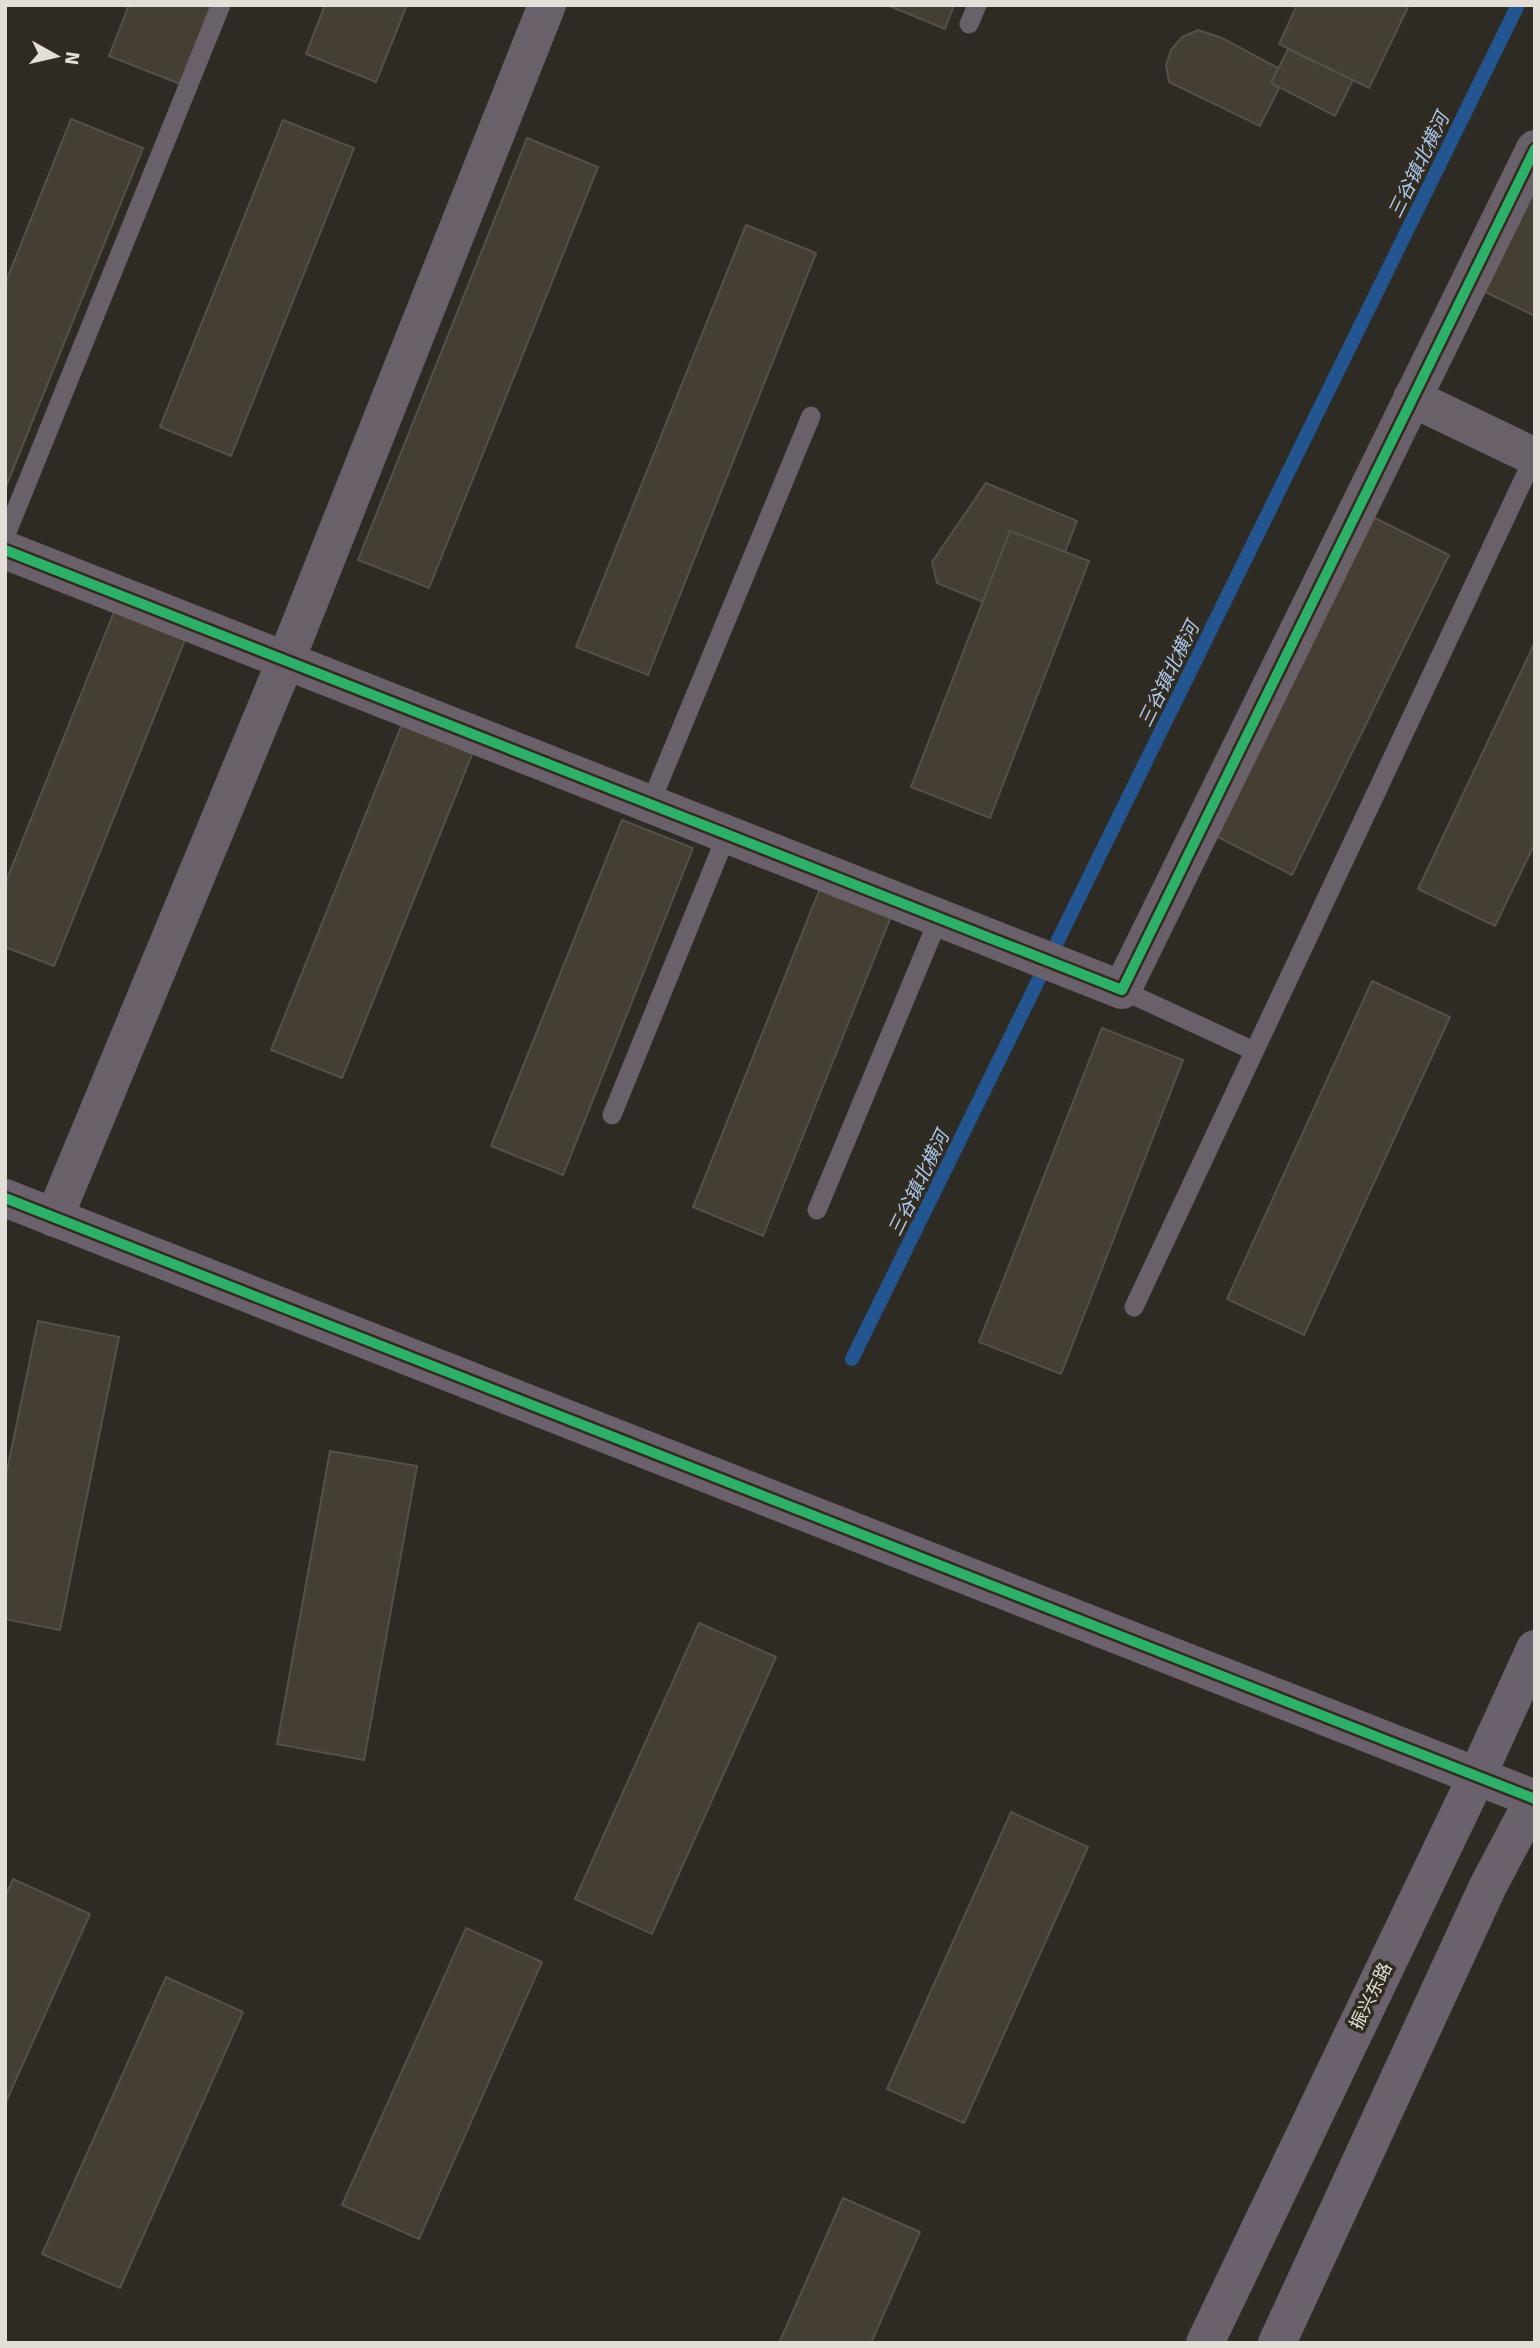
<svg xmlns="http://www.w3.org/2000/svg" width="1540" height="2348" font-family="Signika,'Noto Sans SC',sans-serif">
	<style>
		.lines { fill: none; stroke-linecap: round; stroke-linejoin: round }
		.stream { stroke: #235691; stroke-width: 14 }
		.building { fill: #453e33; stroke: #54514c; stroke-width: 2 }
		.lane { stroke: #69606a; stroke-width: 19 }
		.street { stroke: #69606a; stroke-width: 38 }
		.secondary { stroke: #6b616c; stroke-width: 38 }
		.cycleway-casing { stroke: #322b20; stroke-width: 15 }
		.cycleway { stroke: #2db169; stroke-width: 10 }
		.labels { text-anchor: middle; stroke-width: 7; stroke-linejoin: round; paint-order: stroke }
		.street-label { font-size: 18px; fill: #e3ded7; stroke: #322b20 }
		.water-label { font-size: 19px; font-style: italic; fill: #adcaef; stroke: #322b20 }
	</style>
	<rect width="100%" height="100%" fill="#2e2a24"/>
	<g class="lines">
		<!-- stream -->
		<polyline class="stream" points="852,1359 1518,5"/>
	</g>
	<!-- building -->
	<g class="building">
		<polygon points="129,5 211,5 180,84 109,56"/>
		<polygon points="325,5 407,5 376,82 306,54"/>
		<polygon points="887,5 954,5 945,29"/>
		<polygon points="1297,5 1409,5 1369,88 1279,44"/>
		<polygon points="1198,30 1222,38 1278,68 1271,83 1279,88 1260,126 1169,82 1166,65 1171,50 1182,37"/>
		<polygon points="1288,49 1353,80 1335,116 1271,83"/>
		<polygon points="71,119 143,148 5,489 5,284"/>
		<polygon points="283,120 354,148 231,456 160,427"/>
		<polygon points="527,138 598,167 429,588 358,560"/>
		<polygon points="1535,170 1535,316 1477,288"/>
		<polygon points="746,225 816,253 648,675 576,647"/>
		<polygon points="986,483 1077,521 1065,552 1010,531 983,602 937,583 932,562"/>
		<polygon points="1371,516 1449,555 1292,875 1214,835"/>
		<polygon points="1010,531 1089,561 990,818 911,787"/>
		<polygon points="114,612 185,640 54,966 5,947 5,884"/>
		<polygon points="1535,642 1535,843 1495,926 1418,889"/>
		<polygon points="402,724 473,752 342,1078 271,1050"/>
		<polygon points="622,820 693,848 563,1175 491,1146"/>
		<polygon points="823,881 894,909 763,1236 693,1207"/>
		<polygon points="1372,981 1450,1017 1304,1335 1227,1299"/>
		<polygon points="1102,1028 1183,1060 1061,1374 979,1342"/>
		<polygon points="38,1321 119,1337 60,1630 5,1619 5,1480"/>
		<polygon points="330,1451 417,1466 364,1760 277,1744"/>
		<polygon points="699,1623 776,1657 652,1934 575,1899"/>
		<polygon points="1011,1812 1088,1847 964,2123 887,2089"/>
		<polygon points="13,1879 90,1914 5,2104 5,1897"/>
		<polygon points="466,1928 542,1962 419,2239 342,2205"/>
		<polygon points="166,1977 243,2012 120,2288 42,2254"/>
		<polygon points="843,2198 920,2232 871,2343 779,2343"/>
	</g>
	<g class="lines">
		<!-- lane -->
		<g class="lane">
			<polyline points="969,24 977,5"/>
			<polyline points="5,537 221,5"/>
			<polyline points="650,804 811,416"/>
			<polyline points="1122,990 1254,1051"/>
			<polyline points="612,1115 727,834"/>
			<polyline points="817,1210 939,918"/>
			<polyline points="1134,1307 1535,455"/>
		</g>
		<!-- street -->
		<g class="street">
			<polyline points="1412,398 1535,457"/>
			<polyline points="5,550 1122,990 1535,149"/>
			<polyline points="54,1218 286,660 547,5"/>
		</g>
		<!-- secondary -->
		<g class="secondary">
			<polyline points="5,1198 1535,1799"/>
			<polyline points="1205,2343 1477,1776 1535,1649"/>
			<polyline points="1277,2343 1488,1886 1535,1797"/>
		</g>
		<!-- cycleway casing -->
		<g class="cycleway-casing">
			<g id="cycleway">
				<polyline points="5,550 1122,990 1535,149"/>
				<polyline points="5,1198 1535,1799"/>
			</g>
		</g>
		<!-- cycleway -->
		<use href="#cycleway" class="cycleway"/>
	</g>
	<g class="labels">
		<!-- street labels -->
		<g class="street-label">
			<text transform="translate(1371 1996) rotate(-64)" y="6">振兴东路</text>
		</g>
		<!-- water labels -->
		<g class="water-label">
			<text transform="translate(1418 165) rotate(-64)" y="7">三谷镇北横河</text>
			<text transform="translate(1168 674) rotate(-64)" y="7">三谷镇北横河</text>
			<text transform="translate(918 1183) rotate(-64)" y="7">三谷镇北横河</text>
		</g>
	</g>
	<!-- border -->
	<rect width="1540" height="2348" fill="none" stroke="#e3ded7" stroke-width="14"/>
	<!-- north arrow -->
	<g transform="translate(56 56) rotate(98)" stroke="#322b20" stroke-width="5" paint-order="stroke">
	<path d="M0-5L12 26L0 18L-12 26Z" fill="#e3ded7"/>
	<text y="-10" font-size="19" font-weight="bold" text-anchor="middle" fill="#e3ded7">N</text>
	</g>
</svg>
